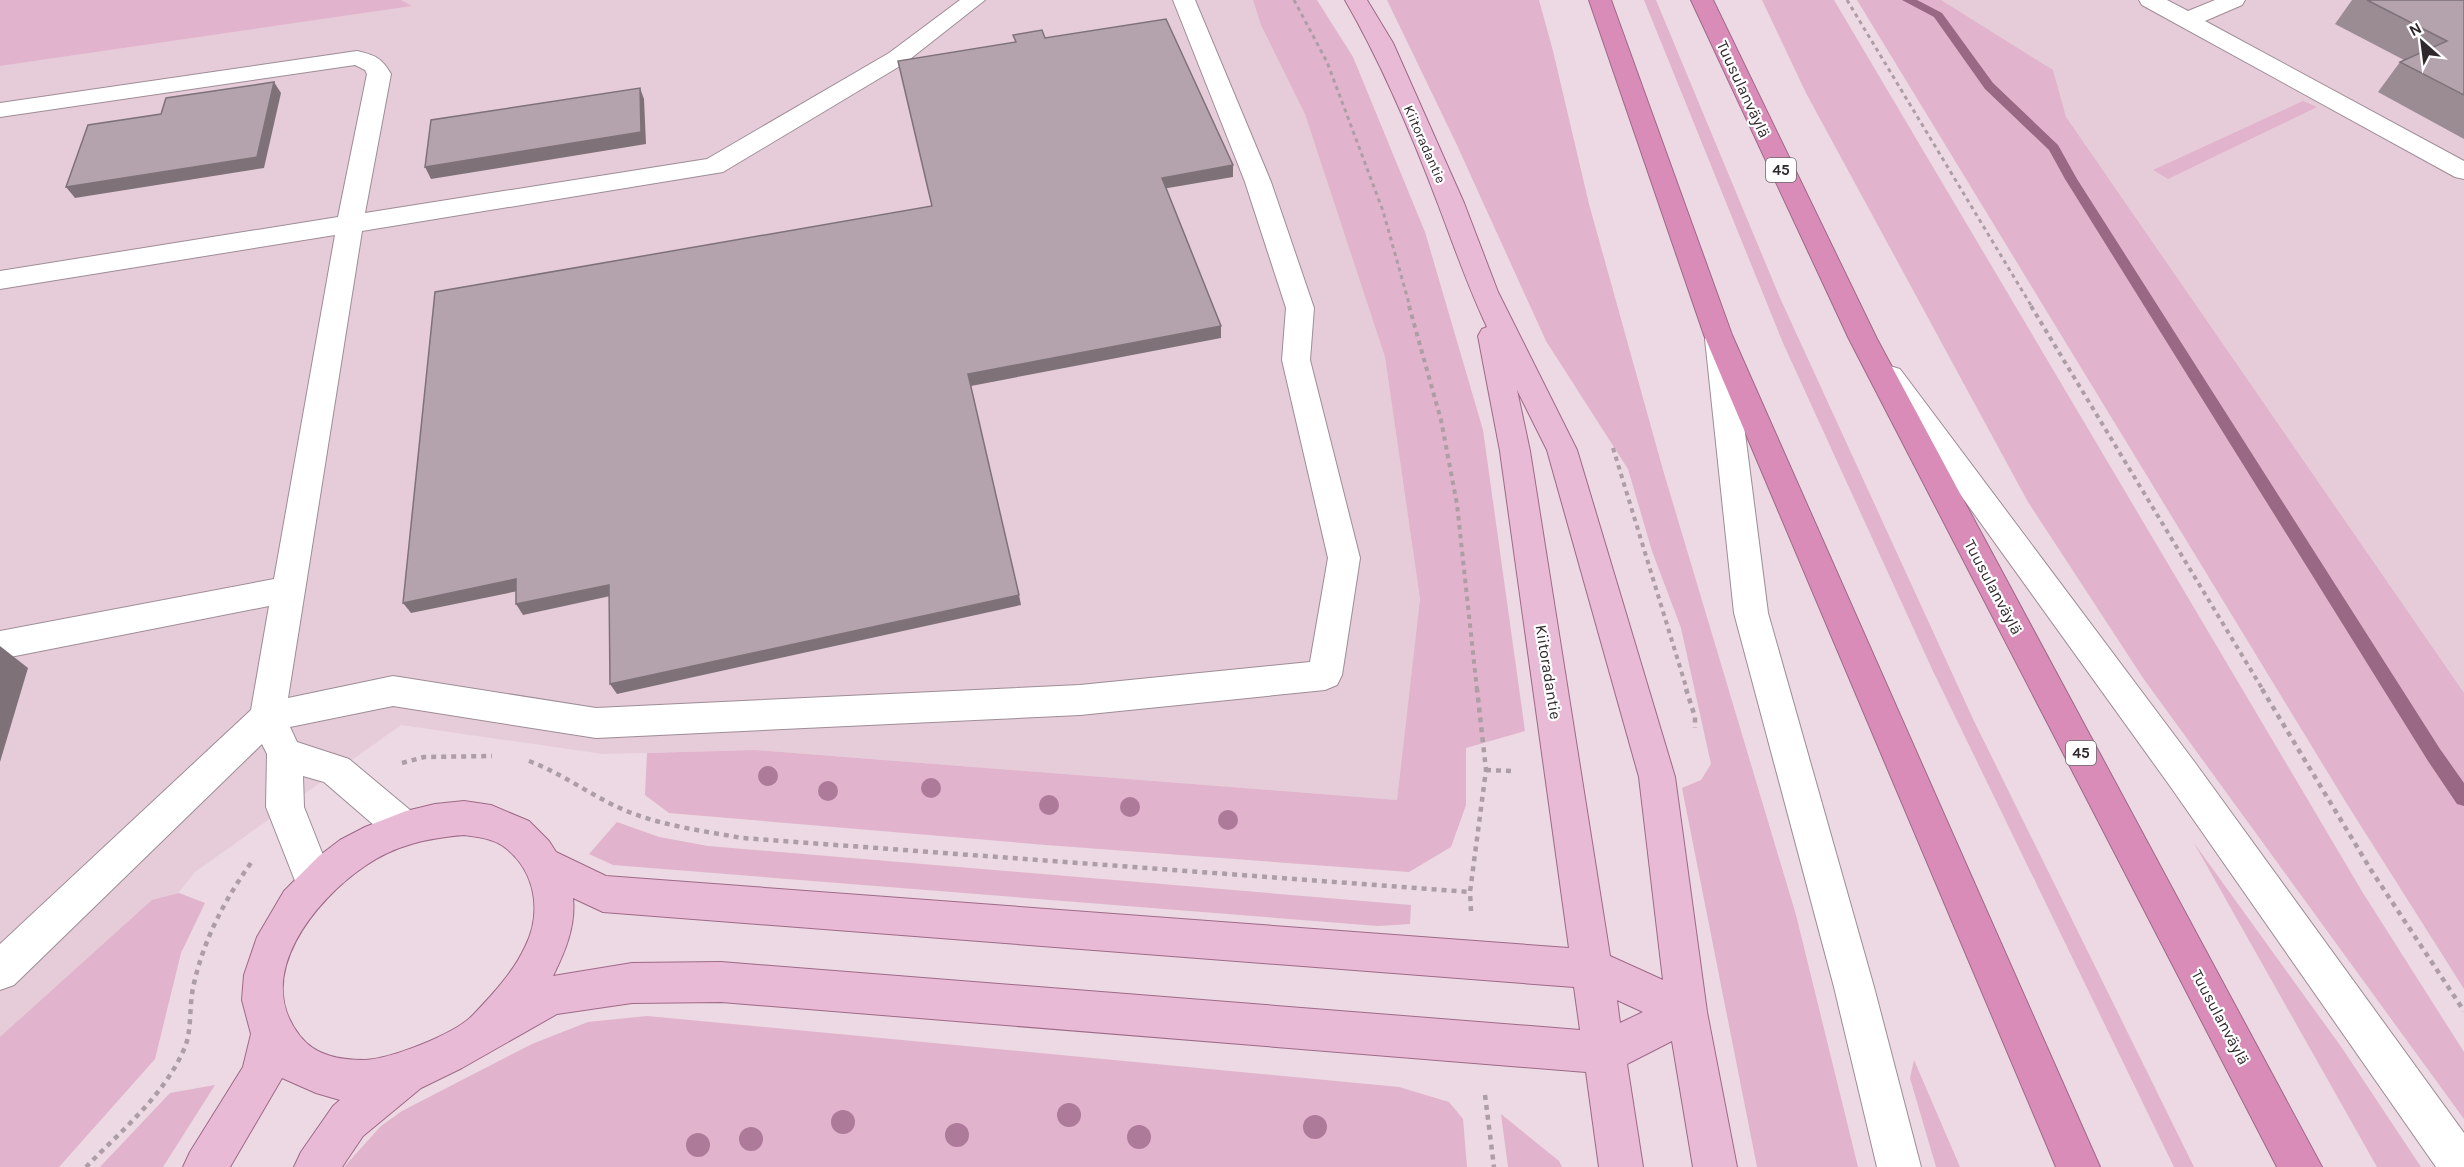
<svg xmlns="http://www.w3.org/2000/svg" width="2464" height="1167" font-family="Karla,sans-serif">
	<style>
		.built { fill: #e6ccd9 }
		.green { fill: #e1b3cc }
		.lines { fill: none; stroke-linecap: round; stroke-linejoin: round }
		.stream { fill: #996884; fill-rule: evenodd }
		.minor-casing { stroke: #9e8c96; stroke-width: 2 }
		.major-casing { stroke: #9e6988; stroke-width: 2 }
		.highway-casing { stroke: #9e6988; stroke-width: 2 }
		.path-far2 { stroke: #ad9ea6; stroke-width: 3; stroke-dasharray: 4 4; stroke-linecap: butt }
		.path-far1 { stroke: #ad9ea6; stroke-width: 4; stroke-dasharray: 4.5 4.5; stroke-linecap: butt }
		.path { stroke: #ad9ea6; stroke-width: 4.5; stroke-dasharray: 5 5; stroke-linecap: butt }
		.minor { fill: #fff; fill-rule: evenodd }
		.major { fill: #e9bad5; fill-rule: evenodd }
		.highway { fill: #da8cb9; fill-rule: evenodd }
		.tree { fill: #ae7a9a }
		.wall { fill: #9b8c94 }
		.shaded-wall { fill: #7e7278 }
		.building { fill: #b4a3ac; stroke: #7e7278; stroke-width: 1.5 }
		.labels { text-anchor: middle; stroke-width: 4.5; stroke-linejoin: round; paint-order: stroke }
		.far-street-label { font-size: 14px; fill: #2f282c; stroke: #fff }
		.shield { fill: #fff; stroke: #6d686b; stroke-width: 1.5 }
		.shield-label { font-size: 15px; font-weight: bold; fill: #2f282c }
		.street-label { font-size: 16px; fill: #2f282c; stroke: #fff }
	</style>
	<rect width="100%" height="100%" fill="#ecd9e3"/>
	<!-- built -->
	<g class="built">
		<polygon points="401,0 1259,0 1304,103 1385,357 1420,599 1397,800 755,750 603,754 401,725 195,872 0,1116 0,66 411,6"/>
		<polygon points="1914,0 2464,0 2464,925"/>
	</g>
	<!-- green -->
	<g class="green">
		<polygon points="0,0 401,0 412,6 0,66"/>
		<polygon points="1253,0 1317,0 1353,57 1425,232 1483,430 1525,731 1466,748 1466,805 1451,847 1409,872 1046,845 669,813 645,795 647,753 755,750 1397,800 1420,599 1385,357 1305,114 1261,25"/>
		<polygon points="1387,0 1539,0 1553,51 1589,204 1663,470 1796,915 1858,1167 1757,1167 1682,788 1701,780 1711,764 1681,628 1652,551 1628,469 1546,341 1456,143"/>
		<polygon points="1644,0 1656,0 1780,298 1974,721 2194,1167 2174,1167 1932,669 1783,343"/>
		<polygon points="1762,0 1834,0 2363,893 2464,1052 2464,1119 2143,678 2028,502 1806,93"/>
		<polygon points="1857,0 1941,0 2053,70 2066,117 2464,693 2464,989 2347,804"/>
		<polygon points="2303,101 2317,107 2168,179 2153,170"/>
		<polygon points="617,822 659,837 708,846 1411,905 1410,924 1378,926 613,865 589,854"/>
		<polygon points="2194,843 2342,1048 2421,1167 2377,1167"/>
		<polygon points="179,893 205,903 181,953 155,1059 59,1167 0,1167 0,1037 152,900"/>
		<polygon points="647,1016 1399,1087 1449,1102 1463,1119 1467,1167 344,1167 381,1126 402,1111 532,1044 588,1022"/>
		<polygon points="1914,1060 1960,1167 1936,1167 1910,1078"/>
		<polygon points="215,1085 163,1167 100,1167 170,1093"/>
		<polygon points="1501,1114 1559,1161 1562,1167 1508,1167"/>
	</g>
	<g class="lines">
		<!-- stream -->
		<polygon class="stream" points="1902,0 1917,0 1942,13 1993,83 2058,145 2077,179 2440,749 2464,783 2464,806 2457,804 2428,761 2065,179 2049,150 1985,89 1934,17"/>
		<!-- minor casing -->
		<g class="minor-casing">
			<g id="minor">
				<path d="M 960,0 L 985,0 L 905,63 L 723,172 L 362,231 L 288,698 L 393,676 L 596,708 L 1080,685 L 1310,662 L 1328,558 L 1282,360 L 1286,308 L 1245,182 L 1173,0 L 1195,0 L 1271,182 L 1314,308 L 1310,360 L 1360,558 L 1342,675 L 1337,685 L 1325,690 L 1080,715 L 596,738 L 393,706 L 290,727 L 297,742 L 349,759 L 416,815 L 422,827 L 416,839 L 403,844 L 390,839 L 324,782 L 303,776 L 304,807 L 334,883 L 329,896 L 315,901 L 301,896 L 266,807 L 267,754 L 262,744 L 14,985 L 0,990 L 0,944 L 251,710 L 269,606 L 0,659 L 0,631 L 274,579 L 335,235 L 0,289 L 0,271 L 338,217 L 367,74 L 365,70 L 355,65 L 0,117 L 0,103 L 357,51 C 375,55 382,58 391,74 L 365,213 L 707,159 L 889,53 Z"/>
				<polygon points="2139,0 2167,0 2188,11 2215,0 2245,0 2242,5 2205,21 2464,161 2464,179 2455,177 2142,5"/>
				<polygon points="1719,329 1729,332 1733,339 1768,613 1874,987 1921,1167 1877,1167 1834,987 1734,613 1705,339 1709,332"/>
				<polygon points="1890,366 1900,369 2196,764 2464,1133 2464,1167 2436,1167 2170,786 1880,383 1875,376 1880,369"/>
			</g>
		</g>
		<!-- major casing -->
		<g class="major-casing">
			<path id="major" d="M 1345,0 L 1367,0 L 1393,43 L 1464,203 L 1498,292 L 1577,450 L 1675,777 L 1707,1012 L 1737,1167 L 1693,1167 L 1672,1041 L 1627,1064 L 1643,1167 L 1599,1167 L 1586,1072 L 721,1002 L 632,1003 L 557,1014 L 462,1068 L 421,1088 L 363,1136 L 342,1167 L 294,1167 L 301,1152 L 333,1106 L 340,1100 L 316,1093 L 282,1078 L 230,1167 L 183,1167 L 190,1152 L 243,1067 L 251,1034 L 242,1000 L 244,975 L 257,937 L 284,891 L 319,856 L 340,840 L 365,827 L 406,811 L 435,804 L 464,801 L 491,805 L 529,821 L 549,841 L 556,852 L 606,876 L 1569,948 L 1500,451 L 1478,336 L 1482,329 L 1487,327 C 1468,287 1454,246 1438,204 C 1412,135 1382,64 1345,0 ZM 1517,390 L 1547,450 L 1639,777 L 1663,980 L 1610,956 L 1530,451 ZM 464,835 C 477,837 491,838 503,846 C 535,869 543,911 525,947 C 513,973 492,995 473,1015 C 455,1034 391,1059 365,1060 C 340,1060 316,1056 300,1036 C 252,976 315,900 365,866 C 395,845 428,838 464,835 ZM 573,898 L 603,912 L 1574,987 L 1580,1030 L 721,962 L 632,963 L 553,976 C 565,952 576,926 573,898 ZM 1617,1000 L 1643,1012 L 1620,1023 Z"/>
		</g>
		<!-- highway casing -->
		<g class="highway-casing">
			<g id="highway">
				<polygon points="1589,0 1611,0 1732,335 2100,1167 2056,1167 1704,335"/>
				<polygon points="1691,0 1713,0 1877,339 2322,1167 2277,1167 1849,339"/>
			</g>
		</g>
		<!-- path-far2 -->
		<g class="path-far2">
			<polyline points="1294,0 1327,62 1383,211 1410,307"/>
			<polyline points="1847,0 2032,307"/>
		</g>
		<!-- path-far1 -->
		<g class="path-far1">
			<polyline points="1409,306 1441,420 1457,504 1477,690"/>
			<polyline points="2031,306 2263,690"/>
			<polyline points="1613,448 1687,690"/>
		</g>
		<!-- path -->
		<g class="path">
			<polyline points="1686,689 1695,717 1695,728"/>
			<polyline points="2262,689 2371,870 2464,1011"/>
			<path d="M 529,761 C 564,774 594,798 629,812 C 664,826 704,831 742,838 L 1470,892"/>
			<polyline points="402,763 424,757 492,756"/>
			<polyline points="1486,770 1512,771"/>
			<polyline points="1471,911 1470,892 1486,770 1477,689"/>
			<polyline points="1485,1095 1494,1167"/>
			<path d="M 86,1167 C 121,1131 165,1095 185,1047 C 192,1029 189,1007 193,988 C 203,940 225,899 253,860"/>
		</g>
		<!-- minor -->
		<use href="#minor" class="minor"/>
		<!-- major -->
		<use href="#major" class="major"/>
		<!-- highway -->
		<use href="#highway" class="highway"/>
	</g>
	<!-- trees -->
	<g class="tree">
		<circle cx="768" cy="776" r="10"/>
		<circle cx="931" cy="788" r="10"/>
		<circle cx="828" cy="791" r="10"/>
		<circle cx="1049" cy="805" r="10"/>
		<circle cx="1130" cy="807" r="10"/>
		<circle cx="1228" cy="820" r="10"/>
		<circle cx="1069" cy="1115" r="12"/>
		<circle cx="843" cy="1122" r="12"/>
		<circle cx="1315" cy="1127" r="12"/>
		<circle cx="957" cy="1135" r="12"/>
		<circle cx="1139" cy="1137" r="12"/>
		<circle cx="751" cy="1139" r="12"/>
		<circle cx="698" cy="1145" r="12"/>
	</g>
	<!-- wall -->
	<polygon class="wall" points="2352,0 2464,0 2464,139 2378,92 2400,62 2404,60 2335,24"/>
	<!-- shaded-wall -->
	<g class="shaded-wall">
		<polygon points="274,82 281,93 264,168 75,198 66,187"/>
		<polygon points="640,88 644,99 646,144 431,179 425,167"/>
		<polygon points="1233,165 1233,177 1162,189 1162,178"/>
		<polygon points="1221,326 1221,338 971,386 968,374"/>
		<polygon points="516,579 523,590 411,613 403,603"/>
		<polygon points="609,585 615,595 523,615 516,604"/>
		<polygon points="1019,595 1021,605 617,694 610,684"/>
		<polygon points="0,646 28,668 0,762"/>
	</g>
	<!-- building -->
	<g class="building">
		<polygon points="2367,0 2464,0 2464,95 2400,62 2447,41"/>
		<polygon points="1166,19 1233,165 1162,178 1221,326 968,374 1019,595 610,684 609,585 516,604 516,579 403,603 435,292 932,206 898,61 1016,42 1013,35 1042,30 1045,38"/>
		<polygon points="274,82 257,157 66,187 88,125 161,114 166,98"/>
		<polygon points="640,88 641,132 425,167 431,120"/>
	</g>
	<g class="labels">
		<!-- far-street labels -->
		<g class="far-street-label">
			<text transform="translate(1425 144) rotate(66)" y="5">Kiitoradantie</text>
		</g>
		<!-- shield labels -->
		<g class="shield">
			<rect x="1766" y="158" width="30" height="24" rx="4.5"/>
			<rect x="2066" y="741" width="30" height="24" rx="4.5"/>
		</g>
		<g class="shield-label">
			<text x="1781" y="175">45</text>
			<text x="2081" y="758">45</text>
		</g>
		<!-- street labels -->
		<g class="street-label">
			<text transform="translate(1744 89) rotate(65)" y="6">Tuusulanväylä</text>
			<text transform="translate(1994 587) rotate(62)" y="6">Tuusulanväylä</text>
			<text transform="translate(1549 672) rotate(81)" y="6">Kiitoradantie</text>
			<text transform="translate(2221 1017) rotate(62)" y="6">Tuusulanväylä</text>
		</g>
	</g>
	<!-- north arrow -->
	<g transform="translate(2422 42) rotate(332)" stroke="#ffffff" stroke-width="4.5" paint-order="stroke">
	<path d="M0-4.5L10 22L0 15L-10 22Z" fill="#2f282c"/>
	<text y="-9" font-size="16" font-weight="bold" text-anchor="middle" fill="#2f282c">N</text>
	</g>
</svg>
